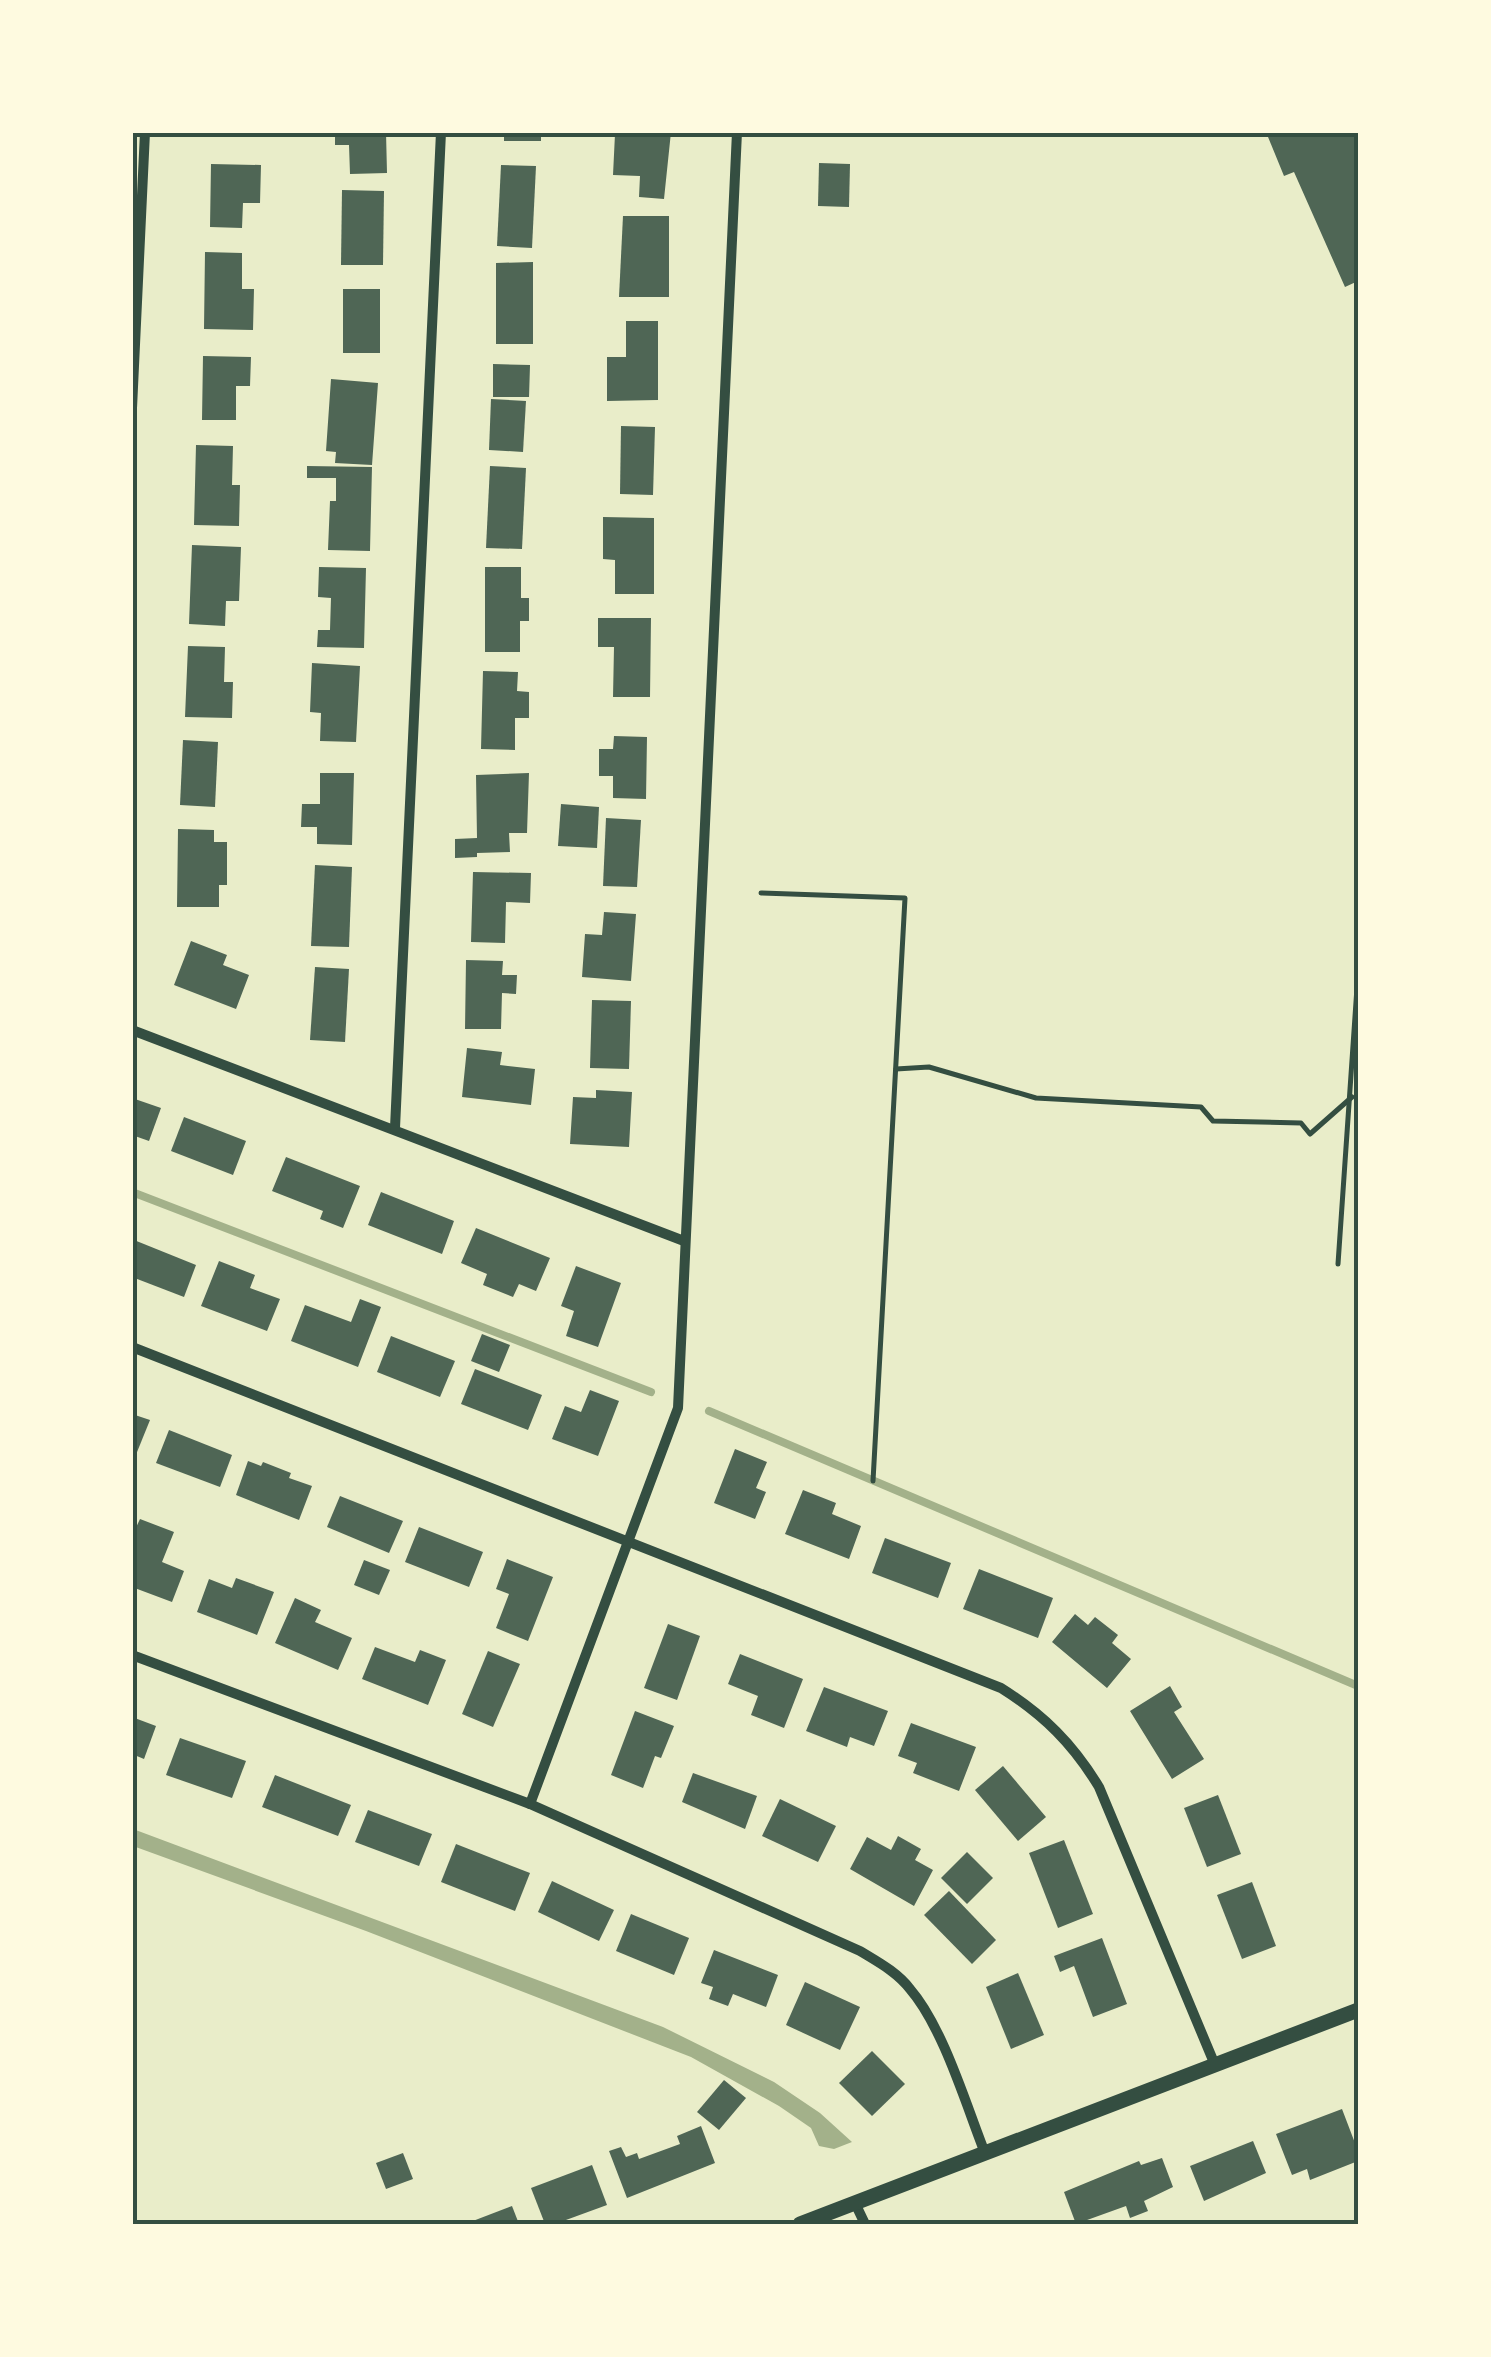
<svg xmlns="http://www.w3.org/2000/svg" width="1491" height="2357" font-family="'Fira Sans',sans-serif">
	<style>
		.water { fill: #a3b18a }
		.lines { fill: none; stroke-linecap: round; stroke-linejoin: round }
		.stream { stroke: #a3b18a; stroke-width: 8 }
		.building { fill: #4f6655 }
		.path { stroke: #344e41; stroke-width: 5 }
		.minor { stroke: #344e41; stroke-width: 10 }
		.primary { stroke: #344e41; stroke-width: 15 }
		.neatline { fill: none; stroke: #344e41; stroke-width: 4 }
	</style>
	<rect width="100%" height="100%" fill="#e9edc9"/>
	<!-- water -->
	<polygon class="water" points="133,1829 663,2027 774,2082 820,2113 852,2142 834,2149 819,2146 811,2128 779,2106 691,2057 366,1931 133,1846"/>
	<g class="lines">
		<!-- stream -->
		<g class="stream">
			<polyline points="132,1192 651,1392"/>
			<polyline points="709,1411 1358,1686"/>
		</g>
	</g>
	<!-- building -->
	<g class="building">
		<polygon points="335,132 386,132 387,173 350,174 349,145 335,145"/>
		<rect x="504" y="132" width="37" height="9"/>
		<polygon points="671,132 664,199 639,197 640,176 613,175 615,134"/>
		<polygon points="1266,132 1358,132 1358,281 1345,287 1294,172 1284,176"/>
		<polygon points="819,163 850,164 849,207 818,206"/>
		<polygon points="211,164 261,165 260,203 243,203 242,228 210,227"/>
		<polygon points="501,165 536,166 532,248 497,246"/>
		<polygon points="342,190 384,191 383,265 341,265"/>
		<polygon points="623,216 669,216 669,297 619,297"/>
		<polygon points="205,252 242,253 242,289 254,289 253,330 204,329"/>
		<polygon points="533,262 533,344 496,344 496,263"/>
		<rect x="343" y="289" width="37" height="64"/>
		<polygon points="626,321 658,321 658,400 607,401 607,357 626,357"/>
		<polygon points="203,356 251,357 250,386 236,386 236,420 202,420"/>
		<polygon points="493,364 530,365 529,397 493,397"/>
		<polygon points="331,379 378,383 372,465 335,463 336,452 326,451"/>
		<polygon points="491,399 526,401 523,452 489,450"/>
		<polygon points="621,426 655,427 653,495 620,494"/>
		<polygon points="196,445 233,446 232,485 240,485 239,526 194,525"/>
		<polygon points="307,466 372,467 370,551 328,550 330,501 336,501 336,478 307,478"/>
		<polygon points="490,466 526,468 522,549 486,548"/>
		<polygon points="603,517 654,518 654,594 615,594 615,560 603,559"/>
		<polygon points="192,545 241,547 239,601 226,601 225,626 189,624"/>
		<polygon points="319,567 366,568 364,648 317,647 318,630 330,630 331,598 318,597"/>
		<polygon points="485,567 521,567 521,598 529,598 529,621 520,621 520,652 485,652"/>
		<polygon points="598,618 651,618 650,697 613,697 614,647 598,647"/>
		<polygon points="188,646 225,647 224,682 233,682 232,718 185,717"/>
		<polygon points="312,663 360,666 356,742 320,741 321,713 310,712"/>
		<polygon points="483,671 518,672 517,691 529,692 529,718 515,718 515,750 481,749"/>
		<polygon points="614,736 647,737 646,799 613,798 613,776 599,776 599,749 613,749"/>
		<polygon points="183,740 218,742 215,807 180,805"/>
		<polygon points="320,773 354,773 352,845 317,844 317,827 301,827 302,804 320,804"/>
		<polygon points="529,773 527,833 509,833 510,852 477,853 477,857 455,858 455,839 477,838 476,775"/>
		<polygon points="561,804 599,807 597,848 558,846"/>
		<polygon points="606,818 641,820 637,887 603,886"/>
		<polygon points="178,829 214,830 214,842 227,842 227,885 219,885 219,907 177,907"/>
		<polygon points="315,865 352,867 349,947 311,946"/>
		<polygon points="473,872 531,873 530,903 506,902 505,943 471,942"/>
		<polygon points="604,912 636,914 631,981 582,977 585,934 602,935"/>
		<polygon points="191,941 227,955 223,965 249,975 236,1009 174,985"/>
		<polygon points="466,960 503,961 502,975 517,975 516,994 502,993 501,1029 465,1029"/>
		<polygon points="315,967 349,969 345,1042 310,1040"/>
		<polygon points="592,1000 631,1001 629,1069 590,1068"/>
		<polygon points="467,1048 502,1052 500,1065 535,1069 531,1105 462,1097"/>
		<polygon points="596,1090 632,1092 629,1147 570,1144 573,1097 596,1098"/>
		<polygon points="132,1098 161,1108 149,1141 132,1135"/>
		<polygon points="184,1117 246,1141 233,1175 171,1151"/>
		<polygon points="286,1157 360,1186 343,1228 320,1219 323,1211 272,1191"/>
		<polygon points="381,1192 454,1221 442,1254 368,1225"/>
		<polygon points="476,1228 550,1258 536,1291 519,1284 513,1297 483,1285 487,1274 461,1263"/>
		<polygon points="134,1240 196,1265 184,1297 132,1277"/>
		<polygon points="219,1261 255,1275 250,1288 280,1299 267,1331 201,1306"/>
		<polygon points="576,1266 621,1283 598,1347 566,1336 574,1311 561,1306"/>
		<polygon points="360,1299 381,1307 358,1367 291,1341 305,1305 351,1322"/>
		<polygon points="482,1334 510,1345 499,1372 471,1361"/>
		<polygon points="391,1336 455,1361 440,1397 377,1372"/>
		<polygon points="475,1369 542,1395 528,1430 461,1404"/>
		<polygon points="590,1390 619,1401 598,1456 552,1439 565,1406 581,1412"/>
		<polygon points="132,1414 150,1420 133,1462 132,1462"/>
		<polygon points="169,1430 232,1455 220,1487 156,1463"/>
		<polygon points="735,1449 767,1462 756,1488 766,1492 755,1519 714,1503"/>
		<polygon points="248,1461 261,1466 263,1462 291,1473 289,1478 312,1486 299,1520 236,1495"/>
		<polygon points="803,1490 836,1503 832,1514 861,1526 849,1559 785,1534"/>
		<polygon points="340,1496 403,1521 389,1553 327,1527"/>
		<polygon points="140,1519 174,1532 162,1562 184,1571 172,1602 132,1587 132,1536"/>
		<polygon points="419,1527 483,1552 469,1587 405,1562"/>
		<polygon points="885,1538 951,1563 938,1598 872,1573"/>
		<polygon points="507,1559 553,1577 528,1641 496,1628 509,1594 496,1589"/>
		<polygon points="364,1560 390,1570 379,1595 354,1585"/>
		<polygon points="979,1569 1053,1598 1038,1638 963,1609"/>
		<polygon points="236,1578 274,1592 257,1635 197,1612 209,1579 232,1588"/>
		<polygon points="295,1598 321,1610 315,1622 352,1638 338,1670 275,1643"/>
		<polygon points="1075,1614 1088,1625 1095,1617 1118,1635 1112,1643 1131,1659 1107,1688 1052,1642"/>
		<polygon points="668,1624 700,1636 677,1700 644,1688"/>
		<polygon points="375,1647 415,1662 420,1650 446,1660 428,1705 362,1679"/>
		<polygon points="488,1651 520,1664 493,1727 462,1714"/>
		<polygon points="740,1654 803,1679 784,1728 751,1715 758,1696 728,1684"/>
		<polygon points="1170,1686 1182,1707 1174,1712 1204,1759 1172,1779 1130,1711"/>
		<polygon points="824,1687 888,1711 874,1746 850,1737 847,1747 806,1731"/>
		<polygon points="635,1711 674,1726 661,1758 655,1756 643,1788 611,1775"/>
		<polygon points="132,1717 156,1726 144,1759 132,1754"/>
		<polygon points="911,1723 976,1747 959,1791 913,1773 917,1763 898,1756"/>
		<polygon points="180,1738 246,1761 232,1798 166,1775"/>
		<polygon points="1003,1766 1046,1817 1018,1841 975,1790"/>
		<polygon points="693,1773 757,1796 745,1829 682,1802"/>
		<polygon points="275,1775 351,1805 338,1836 262,1807"/>
		<polygon points="1218,1795 1241,1854 1207,1867 1184,1808"/>
		<polygon points="780,1799 836,1826 818,1862 762,1836"/>
		<polygon points="368,1810 432,1834 419,1866 355,1842"/>
		<polygon points="898,1836 921,1849 915,1860 933,1870 914,1906 850,1869 867,1837 891,1850"/>
		<polygon points="1064,1840 1093,1914 1058,1928 1029,1853"/>
		<polygon points="456,1844 530,1873 515,1911 441,1882"/>
		<polygon points="967,1852 993,1878 967,1904 941,1878"/>
		<polygon points="552,1881 614,1910 599,1941 538,1912"/>
		<polygon points="1252,1882 1276,1946 1242,1959 1217,1895"/>
		<polygon points="949,1891 996,1940 972,1964 924,1915"/>
		<polygon points="631,1914 689,1938 674,1975 616,1951"/>
		<polygon points="1102,1938 1127,2004 1093,2017 1074,1966 1060,1972 1054,1956"/>
		<polygon points="714,1950 778,1975 766,2007 733,1994 728,2006 709,1999 713,1987 701,1983"/>
		<polygon points="1018,1973 1044,2035 1011,2049 986,1987"/>
		<polygon points="805,1982 860,2007 840,2050 786,2025"/>
		<polygon points="872,2051 905,2084 872,2116 839,2083"/>
		<polygon points="724,2080 746,2098 719,2130 697,2112"/>
		<polygon points="1342,2109 1358,2151 1358,2161 1310,2180 1307,2169 1292,2175 1276,2134"/>
		<polygon points="701,2126 715,2163 627,2198 609,2151 621,2147 626,2157 637,2153 639,2159 680,2144 677,2136"/>
		<polygon points="1253,2141 1266,2173 1204,2201 1190,2166"/>
		<polygon points="403,2153 413,2179 386,2189 376,2163"/>
		<polygon points="1162,2158 1173,2187 1144,2201 1148,2211 1130,2218 1126,2206 1076,2224 1064,2192 1139,2161 1141,2165"/>
		<polygon points="592,2165 607,2205 555,2224 545,2224 531,2188"/>
		<polygon points="512,2206 519,2224 465,2224"/>
	</g>
	<g class="lines">
		<!-- path -->
		<g class="path">
			<polyline points="761,893 905,898 873,1481"/>
			<polyline points="896,1069 929,1067 1036,1098 1201,1107 1213,1121 1301,1123 1310,1134 1352,1097"/>
			<polyline points="1338,1264 1358,973"/>
		</g>
		<!-- minor -->
		<g class="minor">
			<polyline points="132,408 145,132"/>
			<polyline points="132,1030 684,1241"/>
			<polyline points="395,1128 441,132"/>
			<path d="M 132,1347 L 1001,1688 C 1044,1715 1073,1744 1099,1787 L 1215,2065"/>
			<path d="M 132,1655 L 530,1804 L 860,1951 C 878,1962 897,1972 910,1989 C 943,2027 966,2105 985,2153"/>
			<polyline points="530,1804 678,1408 737,132"/>
			<polyline points="855,2203 865,2224"/>
		</g>
		<!-- primary -->
		<polyline class="primary" points="800,2224 1358,2010"/>
	</g>
	<!-- border -->
	<rect width="1491" height="2357" fill="none" stroke="#fefae0" stroke-width="270"/>
	<rect x="135" y="135" width="1221" height="2087" class="neatline"/>
</svg>
